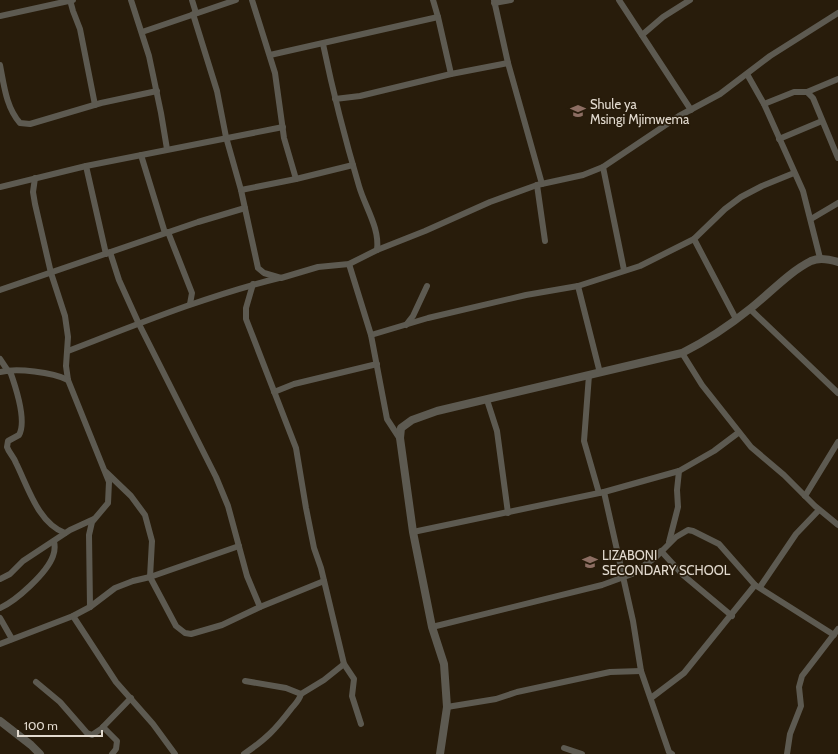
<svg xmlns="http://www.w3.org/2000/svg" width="838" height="754" font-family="Cabin,sans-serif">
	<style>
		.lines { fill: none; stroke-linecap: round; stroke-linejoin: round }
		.minor { stroke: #5d5a51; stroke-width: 6 }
		.tertiary { stroke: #5d5a51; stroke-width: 8 }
		.labels { text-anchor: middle; stroke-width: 3.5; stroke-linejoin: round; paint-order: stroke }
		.poi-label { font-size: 13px; fill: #e2dacf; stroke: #281c0b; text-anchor: start }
	</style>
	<rect width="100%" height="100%" fill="#281c0b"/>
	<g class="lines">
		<!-- minor -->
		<g class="minor">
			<polyline points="70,0 73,11 80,29 95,105"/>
			<polyline points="131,0 149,56 161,113 167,149"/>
			<polyline points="192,0 196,13"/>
			<polyline points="252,0 275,73 284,138 296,179"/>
			<polyline points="433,0 438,17 451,74"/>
			<polyline points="494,0 508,63 542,184"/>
			<polyline points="619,0 691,110"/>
			<polyline points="494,3 511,0"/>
			<polyline points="193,14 217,91 226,137 241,190 258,268 264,273 281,278 318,267 349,264 377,250 425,231 490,202 537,185 583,175 603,167 679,116 720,94 770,56 838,13"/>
			<polyline points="0,16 73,0"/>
			<polyline points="142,32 236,0"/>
			<polyline points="642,35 663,17 690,0"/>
			<path d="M 323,44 C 333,92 345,139 359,186 C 365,207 380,228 377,250"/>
			<polyline points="270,55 438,17"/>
			<path d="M 0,65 C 4,85 6,107 20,123 L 30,124 L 101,103 L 157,91"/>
			<polyline points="747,74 764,104 803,191 820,258"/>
			<polyline points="807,92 838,79"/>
			<polyline points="335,99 360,96 451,74 508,63"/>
			<polyline points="764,104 794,92 807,92 813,98 838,158"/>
			<polyline points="779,139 822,121"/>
			<polyline points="141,155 165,233"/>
			<polyline points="86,166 106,254"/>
			<polyline points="603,167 624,270"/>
			<polyline points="35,178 33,192 35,204 51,273 65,316 68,337 66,366 68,380 109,482 108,503 92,522 89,535 90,607"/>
			<polyline points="537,185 545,241"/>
			<polyline points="0,187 86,166 283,127"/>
			<polyline points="241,190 296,179 353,165"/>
			<polyline points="811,219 838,203"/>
			<polyline points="168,232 192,293 190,304"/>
			<polyline points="694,239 736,319"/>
			<polyline points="110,252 119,280 138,322 216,477 228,506 247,576 260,607"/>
			<polyline points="349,264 371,335 387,419 400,439"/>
			<polyline points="253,284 246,308 246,319 296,448 306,508 314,548 321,568 344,664 354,679 352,696 361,724"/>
			<polyline points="578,286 600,373"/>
			<polyline points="0,290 198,222 245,208"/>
			<polyline points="750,309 838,393"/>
			<polyline points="406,325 413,316 427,286"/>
			<polyline points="371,335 428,318 526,295 578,286 640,266 694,239 725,209 741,197 762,186 794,173"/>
			<path d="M 68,351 C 138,324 206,296 279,278"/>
			<polyline points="682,353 702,385 751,447 784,475 815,506 838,525"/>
			<polyline points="0,359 8,371"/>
			<path d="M 10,371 C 15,385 27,421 19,435 L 8,441 L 7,447 C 9,453 14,457 16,463 C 28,487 38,523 65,533"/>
			<path d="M 0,372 C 17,368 52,372 68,380"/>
			<polyline points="589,375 584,441 599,493"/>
			<polyline points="274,392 294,384 377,364"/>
			<polyline points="487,400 497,431 508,513"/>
			<polyline points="106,472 131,496 145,515 152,541 150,577 176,626 185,633 191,634 222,625 260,607 324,581"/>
			<polyline points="604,492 679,471 714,451 738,433"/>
			<polyline points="805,496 838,442"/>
			<polyline points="413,532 604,492 633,621 641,671 669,752 672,754"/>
			<polyline points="669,542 678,507 677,490 679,471"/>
			<polyline points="661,551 683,575 732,616"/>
			<polyline points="0,579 10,574 23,561 70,530 94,519"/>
			<polyline points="760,587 796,534 819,510"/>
			<path d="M 0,608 C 16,601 47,573 53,556 C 55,551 55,546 54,541"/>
			<polyline points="73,616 116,682 153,724 175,754"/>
			<polyline points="0,618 12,639"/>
			<polyline points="432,627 602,585 632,574 656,557 676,537 688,530 693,531 719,544 755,585 834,635"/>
			<polyline points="0,644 73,616 90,607 115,588 133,581 150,577 239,546"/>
			<polyline points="245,681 286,688 301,694"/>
			<polyline points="36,682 60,702 87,733 92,735 101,729 131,698"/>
			<polyline points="651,698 684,673 755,585"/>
			<polyline points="447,707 496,699 517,692 610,672 641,671"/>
			<polyline points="103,727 117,741 116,749 112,754"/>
			<polyline points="564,748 582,754"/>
			<path d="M 244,754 C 266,739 275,730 291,709 C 295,704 299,701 301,694 L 324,680 L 344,664"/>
			<polyline points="787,754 790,734 801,706 799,687 802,676 838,629"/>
		</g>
		<!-- tertiary -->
		<g class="tertiary">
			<polyline points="0,721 31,745 40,754"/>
			<path d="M 440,754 L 447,707 L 444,664 L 432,627 L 413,532 L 400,438 L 401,428 L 412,420 L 437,411 L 682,353 C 706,341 730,325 751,308 C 770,293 789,272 811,261 C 820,257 829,259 838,262"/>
		</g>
	</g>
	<!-- icons -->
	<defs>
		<g id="school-bare" transform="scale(1.2)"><path d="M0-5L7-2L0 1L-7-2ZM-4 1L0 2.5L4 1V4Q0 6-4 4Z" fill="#8d6e63" stroke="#281c0b" stroke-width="2.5" paint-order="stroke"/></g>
	</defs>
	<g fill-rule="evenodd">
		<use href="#school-bare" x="578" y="111"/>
		<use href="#school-bare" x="590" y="562"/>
	</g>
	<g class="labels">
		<!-- poi labels -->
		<g class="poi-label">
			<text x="590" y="109">Shule ya<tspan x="590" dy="15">Msingi Mjimwema</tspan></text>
			<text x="602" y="560">LIZABONI<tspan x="602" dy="15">SECONDARY SCHOOL</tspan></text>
		</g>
	</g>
	<!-- scale -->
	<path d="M18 730v6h84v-6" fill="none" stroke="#e2dacf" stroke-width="2"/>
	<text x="24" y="730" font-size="12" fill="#e2dacf" stroke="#281c0b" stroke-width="3" paint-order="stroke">100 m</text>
</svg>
